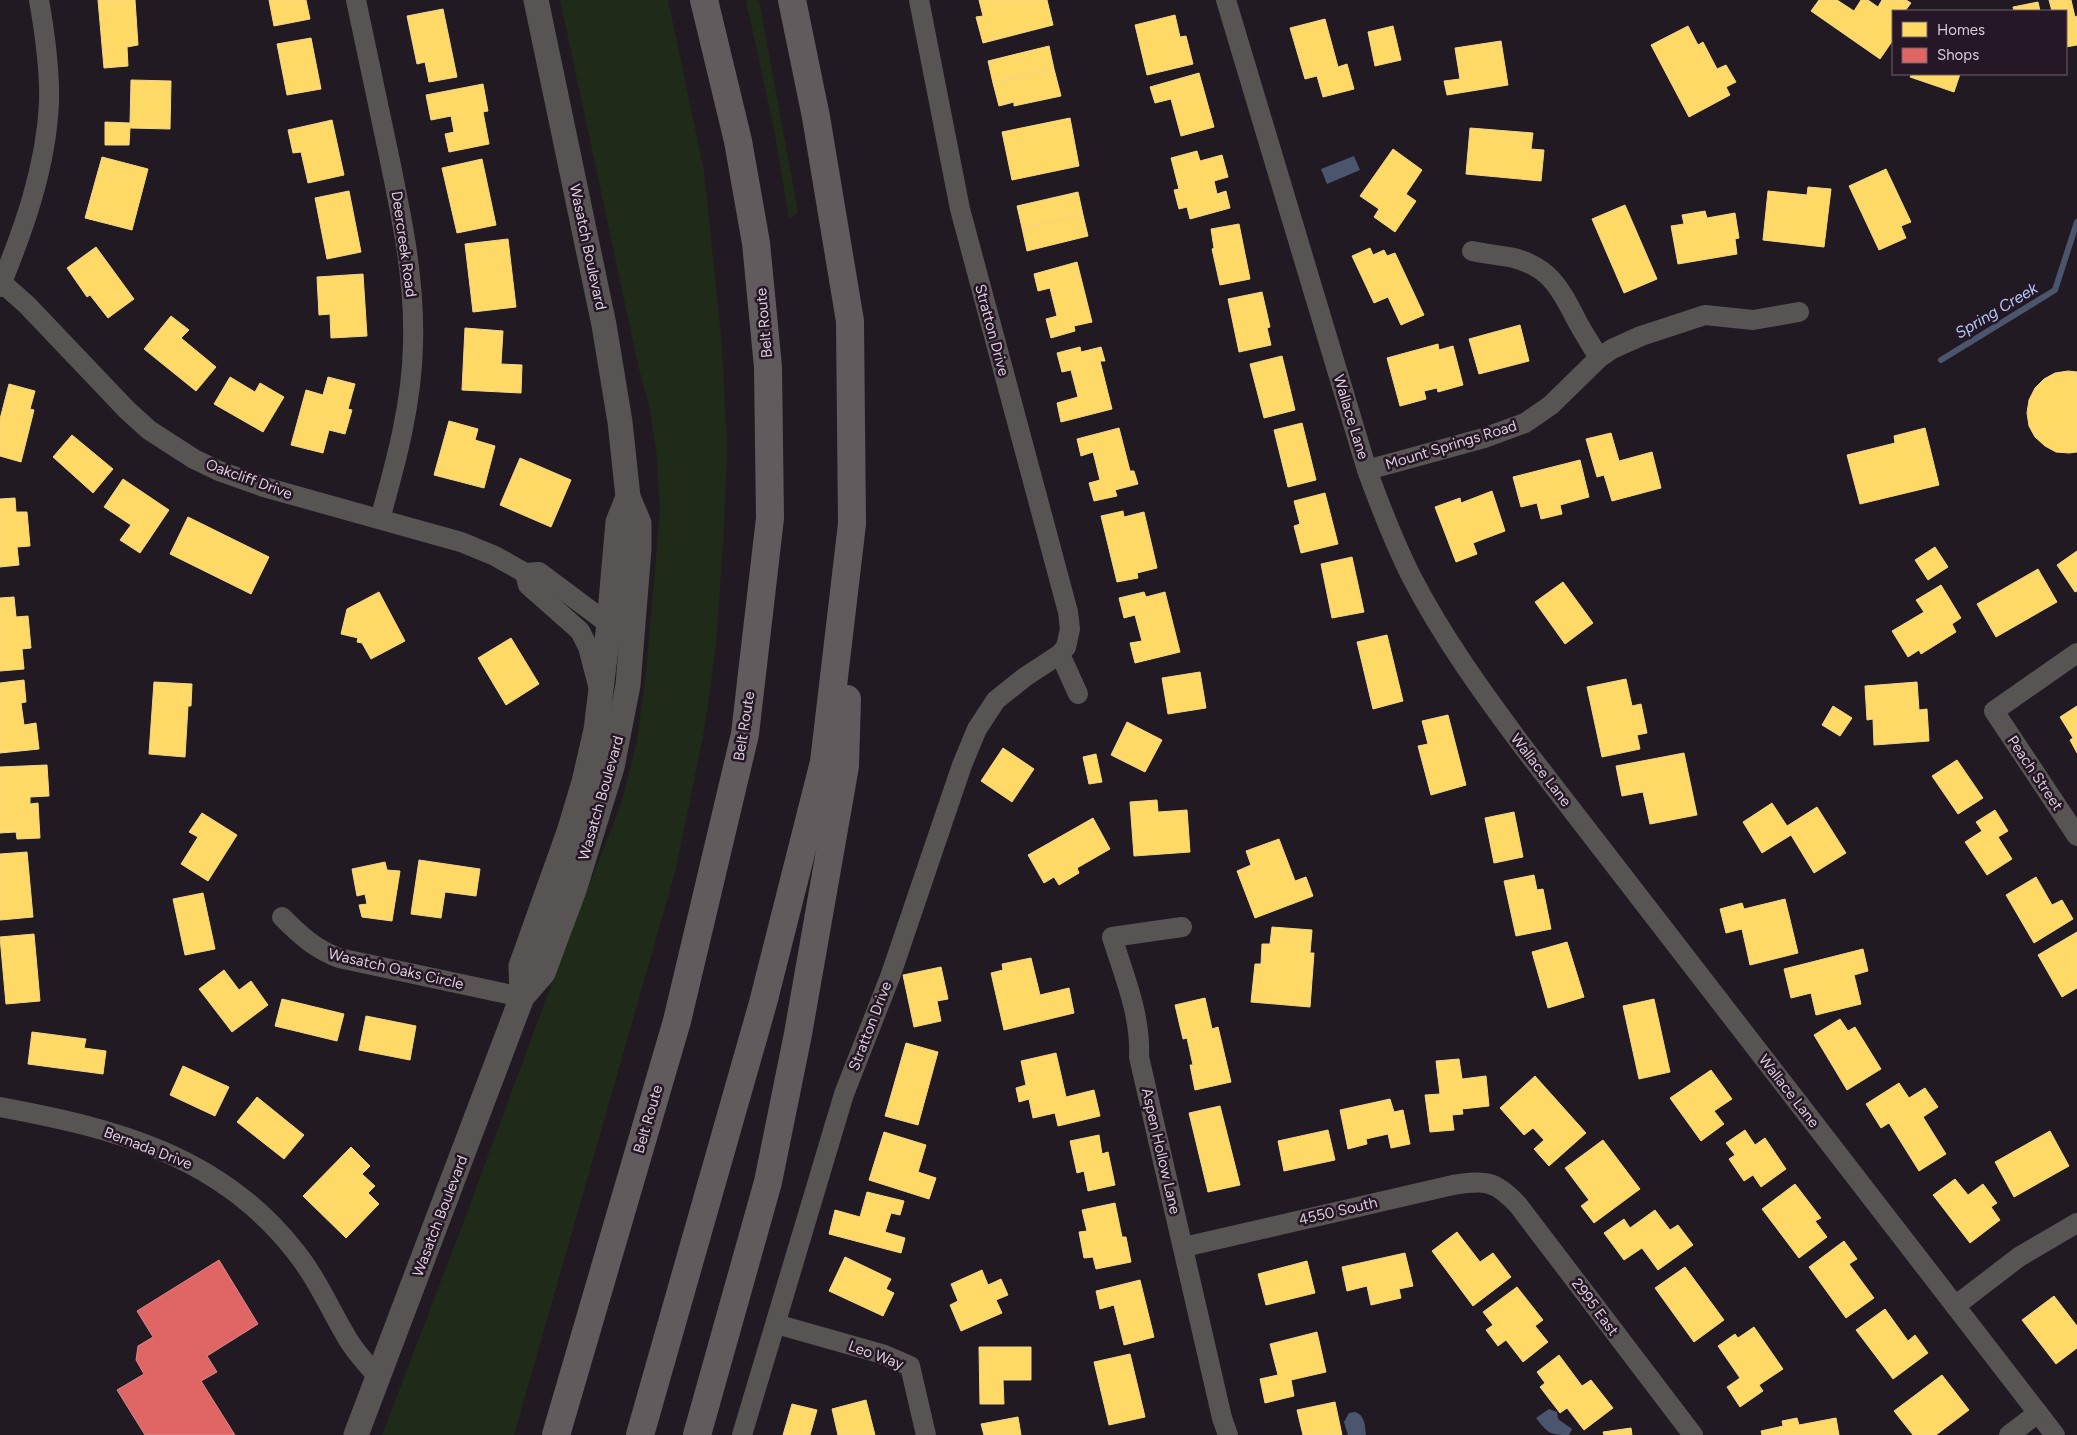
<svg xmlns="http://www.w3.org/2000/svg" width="2077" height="1435" font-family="Figtree,sans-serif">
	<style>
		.green { fill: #1f2a18 }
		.water { fill: #4b556d }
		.homes { fill: #ffd966; stroke: #f3d688 }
		.shops { fill: #e06666; stroke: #de8588 }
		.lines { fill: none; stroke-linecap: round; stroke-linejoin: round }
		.stream { stroke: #4b556d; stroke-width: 6 }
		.minor { stroke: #585454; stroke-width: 20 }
		.tertiary { stroke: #585454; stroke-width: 25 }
		.motorway { stroke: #625b5e; stroke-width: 28 }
		.labels { text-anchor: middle; stroke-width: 5; stroke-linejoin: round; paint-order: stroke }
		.street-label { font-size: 15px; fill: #d8ced8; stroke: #261726 }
		.water-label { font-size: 16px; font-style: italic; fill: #b1c9f9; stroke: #261726 }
	</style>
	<rect width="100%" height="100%" fill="#221a22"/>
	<!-- green -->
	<g class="green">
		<polygon points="560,0 668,0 704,171 722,345 727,445 724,529 716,646 704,731 676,869 514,1435 382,1435 462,1226 575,921 621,804 637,740 646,673 660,510 657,458 650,410 638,365"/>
		<polygon points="746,0 759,0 798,212 789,219 774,130"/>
	</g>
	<!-- water -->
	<g class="water">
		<polygon points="1354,156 1360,170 1327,184 1321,169"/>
		<path d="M 1549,1409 L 1557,1412 L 1558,1419 L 1572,1429 L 1569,1435 C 1549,1435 1548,1433 1536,1418 Z"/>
		<path d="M 1355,1412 C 1365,1415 1365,1426 1366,1435 L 1348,1435 L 1344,1422 L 1349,1413 Z"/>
	</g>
	<!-- homes -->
	<g class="homes">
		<polygon points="98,0 135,0 138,45 127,47 128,66 104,68"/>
		<polygon points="269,0 306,0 310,19 274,26"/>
		<polygon points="979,0 1047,0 1053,25 983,43 976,17 983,16"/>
		<polygon points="1819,0 1837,0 1854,11 1861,0 1868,0 1878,7 1882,0 1906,0 1911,3 1905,11 1893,11 1893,40 1880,59 1811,11"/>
		<polygon points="2049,0 2071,0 2075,17 2077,16 2077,45 2066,47 2066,11 2052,11"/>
		<polygon points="2038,2 2040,11 2014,11 2013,7"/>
		<polygon points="443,9 457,77 429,82 425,62 417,64 407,16"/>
		<polygon points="1175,15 1180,37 1186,36 1193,64 1147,75 1135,25"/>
		<polygon points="1325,19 1338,67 1347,64 1354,89 1323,97 1317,76 1305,79 1290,28"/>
		<polygon points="1393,26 1401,60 1375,66 1368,32"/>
		<polygon points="1688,26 1698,45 1703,42 1717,69 1726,65 1736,82 1726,87 1730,95 1689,117 1651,45"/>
		<polygon points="311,38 321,89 287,95 277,44"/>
		<polygon points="1501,41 1508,85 1447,95 1444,81 1460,79 1455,48"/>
		<polygon points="1049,46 1054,69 993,83 988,61"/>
		<polygon points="1054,69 1061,96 1014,106 1014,102 999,106 993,83"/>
		<polygon points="1199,73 1214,127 1181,136 1171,99 1155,103 1150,87"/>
		<polygon points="1912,74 1960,74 1954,92 1910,77"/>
		<polygon points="131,80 171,81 170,129 130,128 129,145 105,145 105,122 130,123"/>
		<polygon points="483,84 488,111 483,112 489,144 449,152 445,134 454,132 451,116 431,120 426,95"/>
		<polygon points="1070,118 1079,166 1012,180 1002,132"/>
		<polygon points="332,120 344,175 308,183 301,152 293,153 288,130"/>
		<polygon points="1470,128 1533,133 1531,149 1544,150 1541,181 1466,174"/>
		<polygon points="1393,149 1422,170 1406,194 1416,201 1395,232 1374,217 1379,209 1360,196"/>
		<polygon points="1197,151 1200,161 1222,155 1228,177 1214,181 1217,194 1226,191 1230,208 1190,219 1187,207 1179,209 1174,190 1179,189 1171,158"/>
		<polygon points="102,157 148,169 132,230 85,218"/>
		<polygon points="482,159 496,225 457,233 442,168"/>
		<polygon points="1886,169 1911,222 1901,226 1906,238 1879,250 1849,186"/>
		<polygon points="1808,187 1831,189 1824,247 1763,240 1768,191 1807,195"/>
		<polygon points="349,191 361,252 327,259 315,198"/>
		<polygon points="1078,192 1083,215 1022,228 1017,206"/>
		<polygon points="1625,205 1657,279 1624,293 1592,219"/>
		<polygon points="1705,211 1707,218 1735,213 1739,238 1735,239 1737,254 1678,264 1671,226 1684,224 1682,215"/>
		<polygon points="1083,215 1088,236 1027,251 1022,228"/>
		<polygon points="1239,224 1250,279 1220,285 1212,249 1214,248 1211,229"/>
		<polygon points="508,239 516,307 473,312 465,244"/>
		<polygon points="96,247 134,299 108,318 90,295 87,297 67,268"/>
		<polygon points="1370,248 1373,255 1384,250 1387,256 1395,253 1424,315 1401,325 1388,297 1374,303 1352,256"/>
		<polygon points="1077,262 1092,322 1074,326 1075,331 1051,338 1046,319 1057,316 1050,288 1038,291 1034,274"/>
		<polygon points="363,274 367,336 331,338 330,314 319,315 317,277"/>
		<polygon points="1262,292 1270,327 1267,328 1271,345 1239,352 1228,299"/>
		<polygon points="171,316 189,330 181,338 216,367 196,391 144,349"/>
		<polygon points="1520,325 1529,361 1479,374 1469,339"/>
		<polygon points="465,328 503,331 501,364 522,365 521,393 462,390"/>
		<polygon points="1438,344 1439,350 1453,346 1463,385 1438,392 1437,388 1424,391 1426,399 1400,406 1387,358"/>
		<polygon points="1080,347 1081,352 1101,347 1105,361 1100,361 1112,409 1061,422 1057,403 1078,397 1071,370 1062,372 1057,353"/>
		<polygon points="1282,356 1295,410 1264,418 1250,364"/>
		<polygon points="2068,371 2077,372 2077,452 2069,453 2056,452 2045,446 2035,437 2029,426 2027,413 2029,400 2035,388 2044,379 2055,373"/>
		<polygon points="230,377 255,392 260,383 284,397 263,432 214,404"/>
		<polygon points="328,377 355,384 348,409 352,410 345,434 329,430 323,453 291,445 306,390 323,395"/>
		<polygon points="9,384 35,391 30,409 34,410 21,462 0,456 0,419"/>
		<polygon points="449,421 478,429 475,440 495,446 484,488 434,475"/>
		<polygon points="1302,423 1316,480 1288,487 1274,430"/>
		<polygon points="1119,428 1130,471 1134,471 1138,484 1115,490 1117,496 1094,501 1089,483 1100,480 1093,452 1081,456 1077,439"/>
		<polygon points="1925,428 1939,485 1860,504 1847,455 1895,443 1894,436"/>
		<polygon points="1611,433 1619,461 1652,452 1661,488 1612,501 1604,475 1597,477 1586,439"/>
		<polygon points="72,435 113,469 93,493 53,457"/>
		<polygon points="520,458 571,480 551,527 500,505"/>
		<polygon points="1580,460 1589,497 1560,505 1562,514 1541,519 1537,503 1521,507 1513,477"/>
		<polygon points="123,479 169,510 140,553 120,540 131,525 104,507"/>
		<polygon points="1492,491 1505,531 1473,543 1477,554 1456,562 1435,507 1460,498 1461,503"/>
		<polygon points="1325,493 1338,544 1301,553 1294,526 1300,524 1294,501"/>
		<polygon points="15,498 16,512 27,512 30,546 17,547 19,565 0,567 0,499"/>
		<polygon points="1123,511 1124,517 1144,512 1157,568 1137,573 1138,578 1117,582 1101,516"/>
		<polygon points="188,517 269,557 251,594 170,554"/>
		<polygon points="1935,547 1948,567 1928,580 1915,560"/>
		<polygon points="2077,551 2077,591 2075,592 2057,565"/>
		<polygon points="1352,557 1364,612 1332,618 1321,564"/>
		<polygon points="2038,569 2057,602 1996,637 1977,604"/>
		<polygon points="1563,582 1593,623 1565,644 1535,602"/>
		<polygon points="1941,585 1961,618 1952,624 1956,632 1921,654 1919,650 1908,657 1892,631 1924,612 1916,600"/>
		<polygon points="379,592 405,641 371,659 362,643 357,642 358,638 341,634 347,609"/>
		<polygon points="1144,592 1146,597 1165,592 1180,652 1135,663 1130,643 1142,641 1135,615 1124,618 1119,598"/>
		<polygon points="14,597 16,617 28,616 31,648 22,649 24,669 0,671 0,598"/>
		<polygon points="1387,635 1403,701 1373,709 1357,642"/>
		<polygon points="511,638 539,684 506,705 478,658"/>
		<polygon points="1200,672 1206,708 1168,714 1162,678"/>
		<polygon points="1626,679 1632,706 1641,704 1647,733 1637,735 1640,749 1602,757 1587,687"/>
		<polygon points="24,680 26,702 21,703 24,725 36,723 39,749 0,753 0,683"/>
		<polygon points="154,682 192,684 191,706 188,706 185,757 149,754"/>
		<polygon points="1917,682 1919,710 1927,709 1929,741 1874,745 1873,719 1867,720 1865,686"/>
		<polygon points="1833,706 1852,718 1840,736 1822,725"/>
		<polygon points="2077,706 2077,753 2070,740 2073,738 2060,717"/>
		<polygon points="1448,715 1466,785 1431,795 1418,746 1428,744 1422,721"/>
		<polygon points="1127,722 1162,740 1145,772 1111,755"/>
		<polygon points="1003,748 1034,769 1012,802 981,781"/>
		<polygon points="1684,753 1697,815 1650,824 1643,792 1622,796 1616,766"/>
		<polygon points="1096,754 1102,782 1089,784 1083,757"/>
		<polygon points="1957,760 1983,798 1958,814 1932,776"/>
		<polygon points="47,765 49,796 30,797 30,804 38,803 40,838 17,839 16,832 0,833 0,767"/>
		<polygon points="1157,800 1158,812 1187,810 1190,852 1134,856 1130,802"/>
		<polygon points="1772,803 1787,826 1817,807 1846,853 1814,873 1791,835 1762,853 1743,822"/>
		<polygon points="1995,810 2008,831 1998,837 2012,859 1987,875 1965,842 1982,831 1976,822"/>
		<polygon points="1514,812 1523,857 1494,863 1485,818"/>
		<polygon points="202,813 237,835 208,881 181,864 198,837 189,832"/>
		<polygon points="1093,818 1110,849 1077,868 1079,873 1059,885 1054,877 1044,883 1028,855"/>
		<polygon points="1279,839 1295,881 1306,877 1313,896 1255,918 1237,871 1251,865 1246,851"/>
		<polygon points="27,852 33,917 0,920 0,854"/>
		<polygon points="419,860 480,869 476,896 445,892 441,918 411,914"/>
		<polygon points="385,862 387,870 400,871 392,921 362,917 359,905 367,904 365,894 357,896 352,869"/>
		<polygon points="1534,875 1537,890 1543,889 1551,929 1516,936 1504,881"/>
		<polygon points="2036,877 2052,905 2062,900 2073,919 2034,943 2006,895"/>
		<polygon points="203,893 215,949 185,955 173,899"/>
		<polygon points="1785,899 1798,953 1750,965 1742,929 1726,933 1720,909 1742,903 1744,909"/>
		<polygon points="1272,927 1312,930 1310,953 1314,953 1310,1007 1251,1002 1255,964 1261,964 1262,944 1270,944"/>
		<polygon points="2077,932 2077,988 2062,997 2038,955"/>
		<polygon points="34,934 40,1001 6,1004 0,937"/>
		<polygon points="1567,942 1584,997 1548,1008 1532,952"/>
		<polygon points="1863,949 1868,971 1854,975 1861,1004 1816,1015 1811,993 1791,998 1784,969"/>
		<polygon points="1031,958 1040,995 1069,988 1074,1013 1004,1030 991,973 1003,970 1002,964"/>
		<polygon points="941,967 948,999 937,1001 941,1021 914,1027 903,975"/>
		<polygon points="224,970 239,990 251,981 268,1005 232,1032 199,989"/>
		<polygon points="1205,998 1212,1029 1218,1027 1231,1082 1195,1090 1190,1065 1193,1065 1187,1038 1183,1039 1175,1005"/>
		<polygon points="282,999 344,1014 337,1041 275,1026"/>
		<polygon points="1654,999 1670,1072 1639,1079 1623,1006"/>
		<polygon points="366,1016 416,1026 410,1060 359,1050"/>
		<polygon points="1840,1019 1848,1031 1855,1027 1881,1069 1847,1090 1814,1035"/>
		<polygon points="32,1032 86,1039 84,1048 106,1051 103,1074 28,1064"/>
		<polygon points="906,1043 938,1052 918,1125 885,1116"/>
		<polygon points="1056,1053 1066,1097 1094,1090 1100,1116 1058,1126 1055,1113 1033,1118 1029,1099 1019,1102 1016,1088 1026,1085 1021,1061"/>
		<polygon points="1459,1059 1462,1079 1486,1076 1489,1106 1462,1109 1463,1114 1452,1115 1454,1130 1430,1132 1425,1095 1440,1094 1436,1061"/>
		<polygon points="183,1066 229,1087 215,1116 170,1095"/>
		<polygon points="1711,1070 1732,1099 1714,1111 1724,1124 1701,1141 1670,1098"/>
		<polygon points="1535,1076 1586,1133 1549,1166 1534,1149 1544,1140 1533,1128 1524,1135 1500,1108"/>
		<polygon points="1899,1083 1909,1098 1925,1088 1938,1107 1923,1117 1946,1154 1919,1171 1889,1123 1881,1128 1866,1104"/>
		<polygon points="257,1097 304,1135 284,1159 237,1122"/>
		<polygon points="1390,1099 1394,1112 1403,1110 1410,1144 1391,1148 1388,1134 1366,1139 1367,1144 1348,1149 1340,1110"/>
		<polygon points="1220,1106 1240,1185 1208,1192 1189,1113"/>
		<polygon points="1328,1130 1335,1160 1284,1171 1278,1141"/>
		<polygon points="1745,1130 1755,1145 1765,1138 1786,1169 1761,1187 1753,1175 1744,1181 1729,1159 1735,1155 1726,1143"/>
		<polygon points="2050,1131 2069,1166 2014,1197 1995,1162"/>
		<polygon points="884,1132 926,1145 918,1172 936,1178 929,1199 869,1180"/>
		<polygon points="1099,1135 1102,1154 1108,1152 1115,1185 1088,1191 1084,1171 1077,1173 1070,1141"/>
		<polygon points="1603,1140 1640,1189 1594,1223 1581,1206 1589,1200 1565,1168"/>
		<polygon points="351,1147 370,1166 362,1174 375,1186 368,1193 379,1204 346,1238 303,1196"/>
		<polygon points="1955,1179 1968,1195 1983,1184 1997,1203 1991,1207 2000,1220 1970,1243 1933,1195"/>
		<polygon points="1795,1184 1821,1218 1815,1221 1827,1237 1799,1258 1762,1209"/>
		<polygon points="867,1192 904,1201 900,1215 891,1213 885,1232 905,1238 901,1253 829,1234 835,1210 860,1217"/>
		<polygon points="1115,1203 1122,1237 1126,1237 1131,1262 1096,1269 1093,1257 1084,1258 1079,1232 1087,1231 1082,1210"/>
		<polygon points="1655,1210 1670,1230 1678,1225 1693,1245 1658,1270 1642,1248 1624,1260 1604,1233 1624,1219 1630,1228"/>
		<polygon points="1457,1232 1480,1262 1493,1253 1511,1277 1473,1306 1432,1251"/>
		<polygon points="1844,1241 1857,1259 1849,1264 1874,1298 1846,1318 1809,1267"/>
		<polygon points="1405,1253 1413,1286 1399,1289 1401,1298 1371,1305 1367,1286 1347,1291 1342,1267"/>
		<polygon points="845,1257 891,1279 886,1289 894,1293 883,1316 829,1291"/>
		<polygon points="1307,1261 1315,1293 1266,1305 1258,1274"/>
		<polygon points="1685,1267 1724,1320 1694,1342 1655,1288"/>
		<polygon points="982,1270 988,1285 1001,1279 1008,1295 996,1300 1002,1313 961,1331 950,1305 958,1301 951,1284"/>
		<polygon points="1140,1280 1154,1337 1124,1345 1114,1305 1100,1309 1096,1291"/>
		<polygon points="1517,1287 1543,1320 1535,1326 1548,1342 1523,1362 1506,1340 1498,1346 1486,1330 1493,1325 1483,1312"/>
		<polygon points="2054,1296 2077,1326 2077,1348 2056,1364 2022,1320"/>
		<polygon points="1885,1309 1908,1341 1915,1335 1928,1353 1893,1379 1856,1330"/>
		<polygon points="1754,1327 1783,1369 1759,1385 1763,1391 1740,1407 1727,1387 1740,1378 1718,1346 1735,1334 1738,1338"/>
		<polygon points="1317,1332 1326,1372 1291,1380 1294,1396 1265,1403 1260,1379 1278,1375 1270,1344"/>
		<polygon points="979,1347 1031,1347 1031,1380 1003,1380 1004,1404 980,1404"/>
		<polygon points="1130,1354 1145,1417 1109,1425 1094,1362"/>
		<polygon points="1559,1355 1582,1386 1591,1380 1613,1408 1584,1430 1567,1408 1560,1413 1540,1387 1545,1383 1537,1372"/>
		<polygon points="1942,1375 1969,1410 1936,1435 1913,1435 1894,1411"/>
		<polygon points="866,1400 875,1435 838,1435 832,1409"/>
		<polygon points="1335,1402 1342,1435 1303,1435 1297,1410"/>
		<polygon points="792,1404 817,1410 810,1435 783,1435"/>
		<polygon points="1018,1417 1021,1435 984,1435 981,1424"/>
		<polygon points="1797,1418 1799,1425 1836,1418 1839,1435 1762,1435 1761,1431 1783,1426 1782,1421"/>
		<polygon points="1631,1428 1632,1435 1604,1435 1603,1432"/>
	</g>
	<!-- shops -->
	<polygon class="shops" points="219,1260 258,1324 207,1356 217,1372 201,1381 235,1435 145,1435 117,1390 144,1374 136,1360 138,1346 153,1337 137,1311"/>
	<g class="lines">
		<!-- stream -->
		<polyline class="stream" points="1941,360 2055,290 2077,222"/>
		<!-- minor -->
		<g class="minor">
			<path d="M 356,0 C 367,52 378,104 389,156 C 402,219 415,280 413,344 C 412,404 396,462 380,519"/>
			<path d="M 1226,0 L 1367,470 C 1380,506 1394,542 1411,576 C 1443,638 1483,693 1524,748 L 2055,1435"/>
			<path d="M 1472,251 C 1485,254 1500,255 1514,258 C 1551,268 1561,290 1577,321 C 1584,334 1592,346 1599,358"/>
			<polyline points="0,281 27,305 127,410 149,430 194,459 219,471 264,487 461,542 495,556 525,573 539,572 618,631"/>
			<path d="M 0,287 C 24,229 46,167 49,103 C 50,68 45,34 39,0"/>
			<polyline points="1367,470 1484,438 1525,423 1551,405 1599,358 1612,349 1641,336 1705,315 1753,320 1799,312"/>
			<polyline points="525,573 528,585 580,631 588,647 599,689"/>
			<polyline points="2077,653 1994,711 2077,836"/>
			<polyline points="1060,654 1078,694"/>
			<path d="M 282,917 C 300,935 315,949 339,958 L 522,997"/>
			<path d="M 1182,927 L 1112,937 C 1124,976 1141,1015 1139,1057 L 1222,1418 L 1228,1435"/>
			<path d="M 0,1107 C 114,1128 220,1155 295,1251 C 316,1277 329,1307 346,1336 C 354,1351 367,1364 378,1377"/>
			<path d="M 1184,1247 L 1453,1185 C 1485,1180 1495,1180 1518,1205 L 1693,1435"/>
			<polyline points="1955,1306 2019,1257 2077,1223"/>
			<polyline points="776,1324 882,1354 910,1366 926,1435"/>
			<polyline points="742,1435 844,1094 890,977 962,765 977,729 996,700 1025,677 1060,654 1066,647 1070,629 1068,612 960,209 919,0"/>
			<polyline points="2009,1435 2038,1413"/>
		</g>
		<!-- tertiary -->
		<g class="tertiary">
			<polyline points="522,997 521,966 569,832 584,782 596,730 609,624 618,522 628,497"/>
			<polyline points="356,1435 522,997 543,973 574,890 612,767 628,685 639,549 639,523 628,497 620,422 604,325 536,0"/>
		</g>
		<!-- motorway -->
		<g class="motorway">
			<polyline points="556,1435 677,1021 745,734 770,518 768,367 756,243 738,141 704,0"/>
			<polyline points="640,1435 763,1003 824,762 852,524 850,321 816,117 792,0"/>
			<polyline points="697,1435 768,1182 798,1034 845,766 847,699"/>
		</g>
	</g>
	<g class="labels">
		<!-- street labels -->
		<g class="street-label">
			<text transform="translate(404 244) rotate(82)" y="5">Deercreek Road</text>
			<text transform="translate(588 247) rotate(78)" y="5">Wasatch Boulevard</text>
			<text transform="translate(764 323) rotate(-95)" y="5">Belt Route</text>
			<text transform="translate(992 330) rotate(75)" y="5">Stratton Drive</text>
			<text transform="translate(1351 417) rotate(73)" y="5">Wallace Lane</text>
			<text transform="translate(1451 445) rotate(-17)" y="5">Mount Springs Road</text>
			<text transform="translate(249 479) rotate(20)" y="5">Oakcliff Drive</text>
			<text transform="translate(744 726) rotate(-81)" y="5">Belt Route</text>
			<text transform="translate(1541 770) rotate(52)" y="5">Wallace Lane</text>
			<text transform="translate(2035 773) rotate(56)" y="5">Peach Street</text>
			<text transform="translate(601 798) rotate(-74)" y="5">Wasatch Boulevard</text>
			<text transform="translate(396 969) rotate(13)" y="5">Wasatch Oaks Circle</text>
			<text transform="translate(870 1026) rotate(-69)" y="5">Stratton Drive</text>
			<text transform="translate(1789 1091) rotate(52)" y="5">Wallace Lane</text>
			<text transform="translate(648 1119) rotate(-74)" y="5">Belt Route</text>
			<text transform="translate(148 1148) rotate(21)" y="5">Bernada Drive</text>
			<text transform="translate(1161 1151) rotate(77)" y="5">Aspen Hollow Lane</text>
			<text transform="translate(1338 1211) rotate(-13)" y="5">4550 South</text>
			<text transform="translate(440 1216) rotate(-69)" y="5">Wasatch Boulevard</text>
			<text transform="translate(1595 1307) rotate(53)" y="5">2995 East</text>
			<text transform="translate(876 1355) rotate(20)" y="5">Leo Way</text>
		</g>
		<!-- water labels -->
		<g class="water-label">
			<text transform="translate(1996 310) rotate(-31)" y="6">Spring Creek</text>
		</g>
	</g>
	<!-- legend -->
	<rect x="1892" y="10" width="175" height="65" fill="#261726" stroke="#6d606d"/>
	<rect x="1902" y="22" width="25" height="15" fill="#ffd966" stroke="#6d606d"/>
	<text x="1937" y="35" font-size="15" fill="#d8ced8">Homes</text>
	<rect x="1902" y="48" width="25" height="15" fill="#e06666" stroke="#6d606d"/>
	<text x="1937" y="60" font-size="15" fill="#d8ced8">Shops</text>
</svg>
